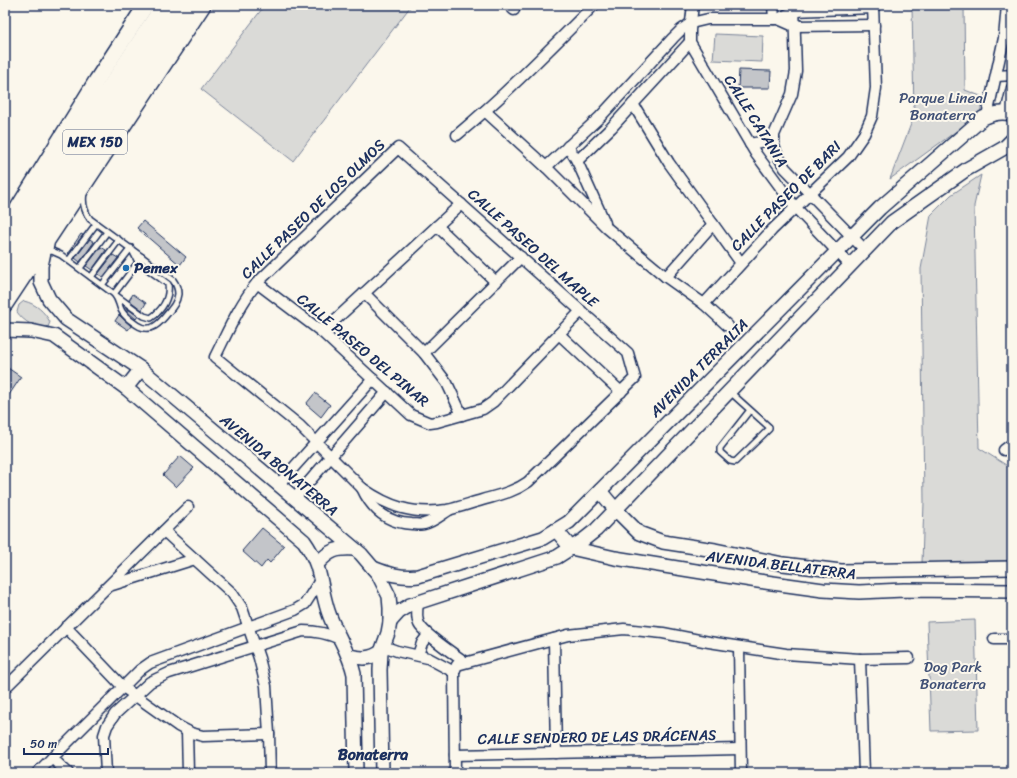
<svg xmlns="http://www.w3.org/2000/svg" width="1017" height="778" font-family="Sriracha,sans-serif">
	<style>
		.green { fill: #dadad7; stroke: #7a849a }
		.building { fill: #c3c5c9; stroke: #1b2f5e }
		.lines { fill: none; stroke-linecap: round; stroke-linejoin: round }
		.service-casing { stroke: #1b2f5e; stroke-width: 8 }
		.minor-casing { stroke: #1b2f5e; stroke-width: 13 }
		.tertiary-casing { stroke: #1b2f5e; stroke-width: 16 }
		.secondary-casing { stroke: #1b2f5e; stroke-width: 18 }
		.motorway-casing { stroke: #1b2f5e; stroke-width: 22 }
		.service { stroke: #fbf7ec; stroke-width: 5 }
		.minor { stroke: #fbf7ec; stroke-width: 10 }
		.tertiary { stroke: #fbf7ec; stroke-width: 13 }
		.secondary { stroke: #fbf7ec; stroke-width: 15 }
		.motorway { stroke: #fbf7ec; stroke-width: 19 }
		.poi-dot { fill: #1f6fb2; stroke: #fbf7ec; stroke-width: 1.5 }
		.labels { text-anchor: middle; stroke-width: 4; stroke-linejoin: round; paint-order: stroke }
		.shield { fill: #fbf7ec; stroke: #5e6b89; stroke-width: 1 }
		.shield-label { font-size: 14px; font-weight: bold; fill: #1b2f5e }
		.park-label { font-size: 15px; fill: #415176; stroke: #fbf7ec }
		.street-label { font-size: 15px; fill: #1b2f5e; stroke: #fbf7ec }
		.poi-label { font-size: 15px; font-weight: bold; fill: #1b2f5e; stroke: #fbf7ec; text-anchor: start }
		.neighbourhood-label { font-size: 16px; font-weight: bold; fill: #1b2f5e; stroke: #fbf7ec }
	</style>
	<rect width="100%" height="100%" fill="#fbf7ec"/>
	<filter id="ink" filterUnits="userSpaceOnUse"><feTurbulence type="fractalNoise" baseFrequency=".025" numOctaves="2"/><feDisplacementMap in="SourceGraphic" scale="8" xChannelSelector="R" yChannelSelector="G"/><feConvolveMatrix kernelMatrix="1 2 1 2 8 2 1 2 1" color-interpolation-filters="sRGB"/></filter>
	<g filter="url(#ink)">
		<!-- green -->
		<g class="green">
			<polygon points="265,5 407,5 410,7 293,161 201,89"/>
			<polygon points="912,5 964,5 965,90 983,97 980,114 890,179 914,116"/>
			<polygon points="715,34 763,36 762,62 713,60"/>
			<polygon points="981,175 974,206 979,448 1006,465 1012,471 1012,561 922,563 924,502 921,269 931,215 951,195"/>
			<path d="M 24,301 C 36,304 44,311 50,322 L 48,327 C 36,329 24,322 17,312 L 19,305 Z"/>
			<polygon points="975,620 978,730 931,731 927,622"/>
		</g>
		<!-- building -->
		<g class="building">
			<polygon points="739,70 771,71 770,88 738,88"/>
			<polygon points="143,221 186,257 180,265 137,228"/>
			<polygon points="81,234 83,235 69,254 68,253"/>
			<polygon points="90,239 94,242 80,262 75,258"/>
			<polygon points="101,247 106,250 92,270 86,266"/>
			<polygon points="113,255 118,258 103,277 98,274"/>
			<polygon points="133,294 146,303 142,310 129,300"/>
			<polygon points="125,307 138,316 136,319 128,312"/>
			<polygon points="119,315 131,326 128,330 115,321"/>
			<polygon points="5,366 21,377 5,401"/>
			<polygon points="315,393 330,405 321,417 306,404"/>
			<polygon points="180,456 194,468 176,487 163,475"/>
			<polygon points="262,528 284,546 270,563 267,560 261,568 242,551"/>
		</g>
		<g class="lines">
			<!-- service casing -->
			<g class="service-casing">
				<g id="service">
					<path d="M 84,193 C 82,203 84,211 90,219 L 142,257 L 114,294 L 144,316 L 151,318 C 162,310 170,298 168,284 L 138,262 L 131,248 L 102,285"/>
					<path d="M 45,252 L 52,251 L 61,255 L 114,294 C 118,299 118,301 120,307 C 122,315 131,321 137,325 C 151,334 160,323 168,313 C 173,307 177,302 178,294 C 178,289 176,284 173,280 L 142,257"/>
					<polyline points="69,260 96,224"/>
					<polyline points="80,268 107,232"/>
					<polyline points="91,277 119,240"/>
					<polyline points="729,391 769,427 769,429 735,462 730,461 720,452 720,448 750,410"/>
				</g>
			</g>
			<!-- minor casing -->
			<g class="minor-casing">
				<g id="minor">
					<polyline points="509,5 514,10"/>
					<polyline points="693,5 690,30 690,42 756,154 795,207 850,265"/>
					<polyline points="773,5 774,19"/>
					<polyline points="794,5 796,71 792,94 774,135 774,146 777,154 785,168 865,250"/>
					<polyline points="778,19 794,11 874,8"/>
					<polyline points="997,76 1012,75"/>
					<polyline points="633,104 669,163 741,263"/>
					<polyline points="485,111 546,167 607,228 666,277 704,304 728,326"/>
					<polyline points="1006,113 1012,88"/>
					<polyline points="987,116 1004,38 1007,5"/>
					<path d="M 457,135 C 505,95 549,50 594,5"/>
					<polyline points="750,144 774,139"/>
					<polyline points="568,146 577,161 605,223"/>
					<path d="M 398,148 L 628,353 L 635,378 L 528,482 C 514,492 499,495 482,500 C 471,503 458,508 447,510 C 413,515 389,507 362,488 L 300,426 L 215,357 C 228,331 239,305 257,283 Z"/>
					<polyline points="577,161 611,128 690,42"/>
					<polyline points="546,167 600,117 673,38 681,30 691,23 708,19 778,19 794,26 874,25"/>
					<polyline points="437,226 496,282"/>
					<polyline points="666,277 713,224"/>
					<polyline points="257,283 322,332 411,415 430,423 437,422 483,409 493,402 581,311"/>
					<polyline points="364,293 424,353 447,383 462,415"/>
					<polyline points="704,304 772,230 848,157 864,134 872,116 876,88 873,5"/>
					<polyline points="322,332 461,204"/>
					<polyline points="559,334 621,392"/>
					<polyline points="424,353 521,257"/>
					<polyline points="1004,450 1012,444"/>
					<polyline points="278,485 373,379"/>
					<path d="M 362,488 C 372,510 387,523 412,524 C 416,524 420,525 424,524 C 433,522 441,515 449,510"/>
					<polyline points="294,499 387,392"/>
					<polyline points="164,531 232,593 242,608 259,658 266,686 269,734 270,773"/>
					<polyline points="109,586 195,559"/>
					<path d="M 418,603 C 417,610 416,618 419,624 C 423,633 455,655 465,662"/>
					<polyline points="66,627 123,687 178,726 191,733 203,736 269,734"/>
					<polyline points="554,639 556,753"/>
					<polyline points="994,639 1012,639"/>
					<polyline points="383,646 397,651 428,658 454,672"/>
					<polyline points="739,647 741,773"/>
					<polyline points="418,655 422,643 428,635"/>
					<polyline points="860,659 864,773"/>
					<polyline points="5,688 188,507"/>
					<polyline points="187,731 188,773"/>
					<polyline points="455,755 740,749"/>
					<polyline points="52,758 68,773"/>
					<polyline points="37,773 140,670 150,663 295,610 305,604 321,579"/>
					<path d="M 106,773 L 104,735 L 107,726 L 115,714 L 150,682 L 169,673 L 303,631 C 317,631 327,633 340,639"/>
					<polyline points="455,773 454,672 457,665 568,635 624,629 663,633 709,642 786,654 860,659 909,658"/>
				</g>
			</g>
			<!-- tertiary casing -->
			<g class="tertiary-casing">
				<g id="tertiary">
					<polyline points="47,245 44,252 41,266 41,282 49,299 66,319 141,369 361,554 378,574 389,596 390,608 390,622 388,633 381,652 380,670 382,773"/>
					<path d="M 5,330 L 31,331 L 54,336 L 126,388 L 304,541 C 322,566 319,583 328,611 C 335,633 349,651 354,674 L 356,773"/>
					<polyline points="126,388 141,369"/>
					<polyline points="600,491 615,509 639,533 663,542 715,550 783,564 841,571 1012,568"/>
					<polyline points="556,530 571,548 615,558 758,581 823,590 859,592 904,590 1012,591"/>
					<path d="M 317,564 C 330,550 336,548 354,549"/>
					<path d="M 373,568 C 388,574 401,578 418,576 L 543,538 L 569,522 L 880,208 L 983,118 C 992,114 1003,111 1012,115"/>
					<polyline points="390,622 399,612 410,605 557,557 582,541 596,530 892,222 967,169 1004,148 1012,140"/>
					<path d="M 350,656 C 362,659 370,659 381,652"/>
				</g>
			</g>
			<!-- secondary casing -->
			<g class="secondary-casing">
				<g id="secondary">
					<polyline points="5,229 97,80 146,5"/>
					<polyline points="5,304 203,5"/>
				</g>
			</g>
			<!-- motorway casing -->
			<g class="motorway-casing">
				<g id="motorway">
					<polyline points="5,250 166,5"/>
					<polyline points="5,278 185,5"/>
				</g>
			</g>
			<!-- service -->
			<use href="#service" class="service"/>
			<!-- minor -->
			<use href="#minor" class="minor"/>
			<!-- tertiary -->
			<use href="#tertiary" class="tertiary"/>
			<!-- secondary -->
			<use href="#secondary" class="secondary"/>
			<!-- motorway -->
			<use href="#motorway" class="motorway"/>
		</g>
	</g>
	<!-- markers -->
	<circle class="poi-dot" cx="126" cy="268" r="4"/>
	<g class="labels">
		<!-- shield labels -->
		<rect class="shield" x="63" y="130" width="64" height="24" rx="3"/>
		<g class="shield-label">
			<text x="95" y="147">MEX 15D</text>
		</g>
		<!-- park labels -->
		<g class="park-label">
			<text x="943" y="103">Parque Lineal<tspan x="943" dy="17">Bonaterra</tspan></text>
			<text x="953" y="672">Dog Park<tspan x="953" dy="17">Bonaterra</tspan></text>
		</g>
		<!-- street labels -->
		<g class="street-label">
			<text transform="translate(756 121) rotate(58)" y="5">CALLE CATANIA</text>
			<text transform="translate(786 196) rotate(-45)" y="5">CALLE PASEO DE BARI</text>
			<text transform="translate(313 209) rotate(-44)" y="5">CALLE PASEO DE LOS OLMOS</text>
			<text transform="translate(533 248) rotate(42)" y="5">CALLE PASEO DEL MAPLE</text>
			<text transform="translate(363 350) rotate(40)" y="5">CALLE PASEO DEL PINAR</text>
			<text transform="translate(699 368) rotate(-45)" y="5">AVENIDA TERRALTA</text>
			<text transform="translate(279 465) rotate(40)" y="5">AVENIDA BONATERRA</text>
			<text transform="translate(781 565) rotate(7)" y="5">AVENIDA BELLATERRA</text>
			<text transform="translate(597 737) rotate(-1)" y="5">CALLE SENDERO DE LAS DRÁCENAS</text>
		</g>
		<!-- poi labels -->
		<g class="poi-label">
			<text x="134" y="273">Pemex</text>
		</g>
		<!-- neighbourhood labels -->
		<g class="neighbourhood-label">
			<text x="373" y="760">Bonaterra</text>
		</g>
	</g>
	<!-- margin -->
	<rect width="1017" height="778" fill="none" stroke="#fbf7ec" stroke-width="20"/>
	<rect x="10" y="10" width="997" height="758" fill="none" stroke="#1b2f5e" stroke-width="1.5" filter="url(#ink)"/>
	<!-- scale -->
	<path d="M24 748v6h84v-6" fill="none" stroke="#1b2f5e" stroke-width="2"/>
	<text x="30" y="748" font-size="12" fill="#1b2f5e" stroke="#fbf7ec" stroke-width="3" paint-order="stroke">50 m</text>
</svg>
